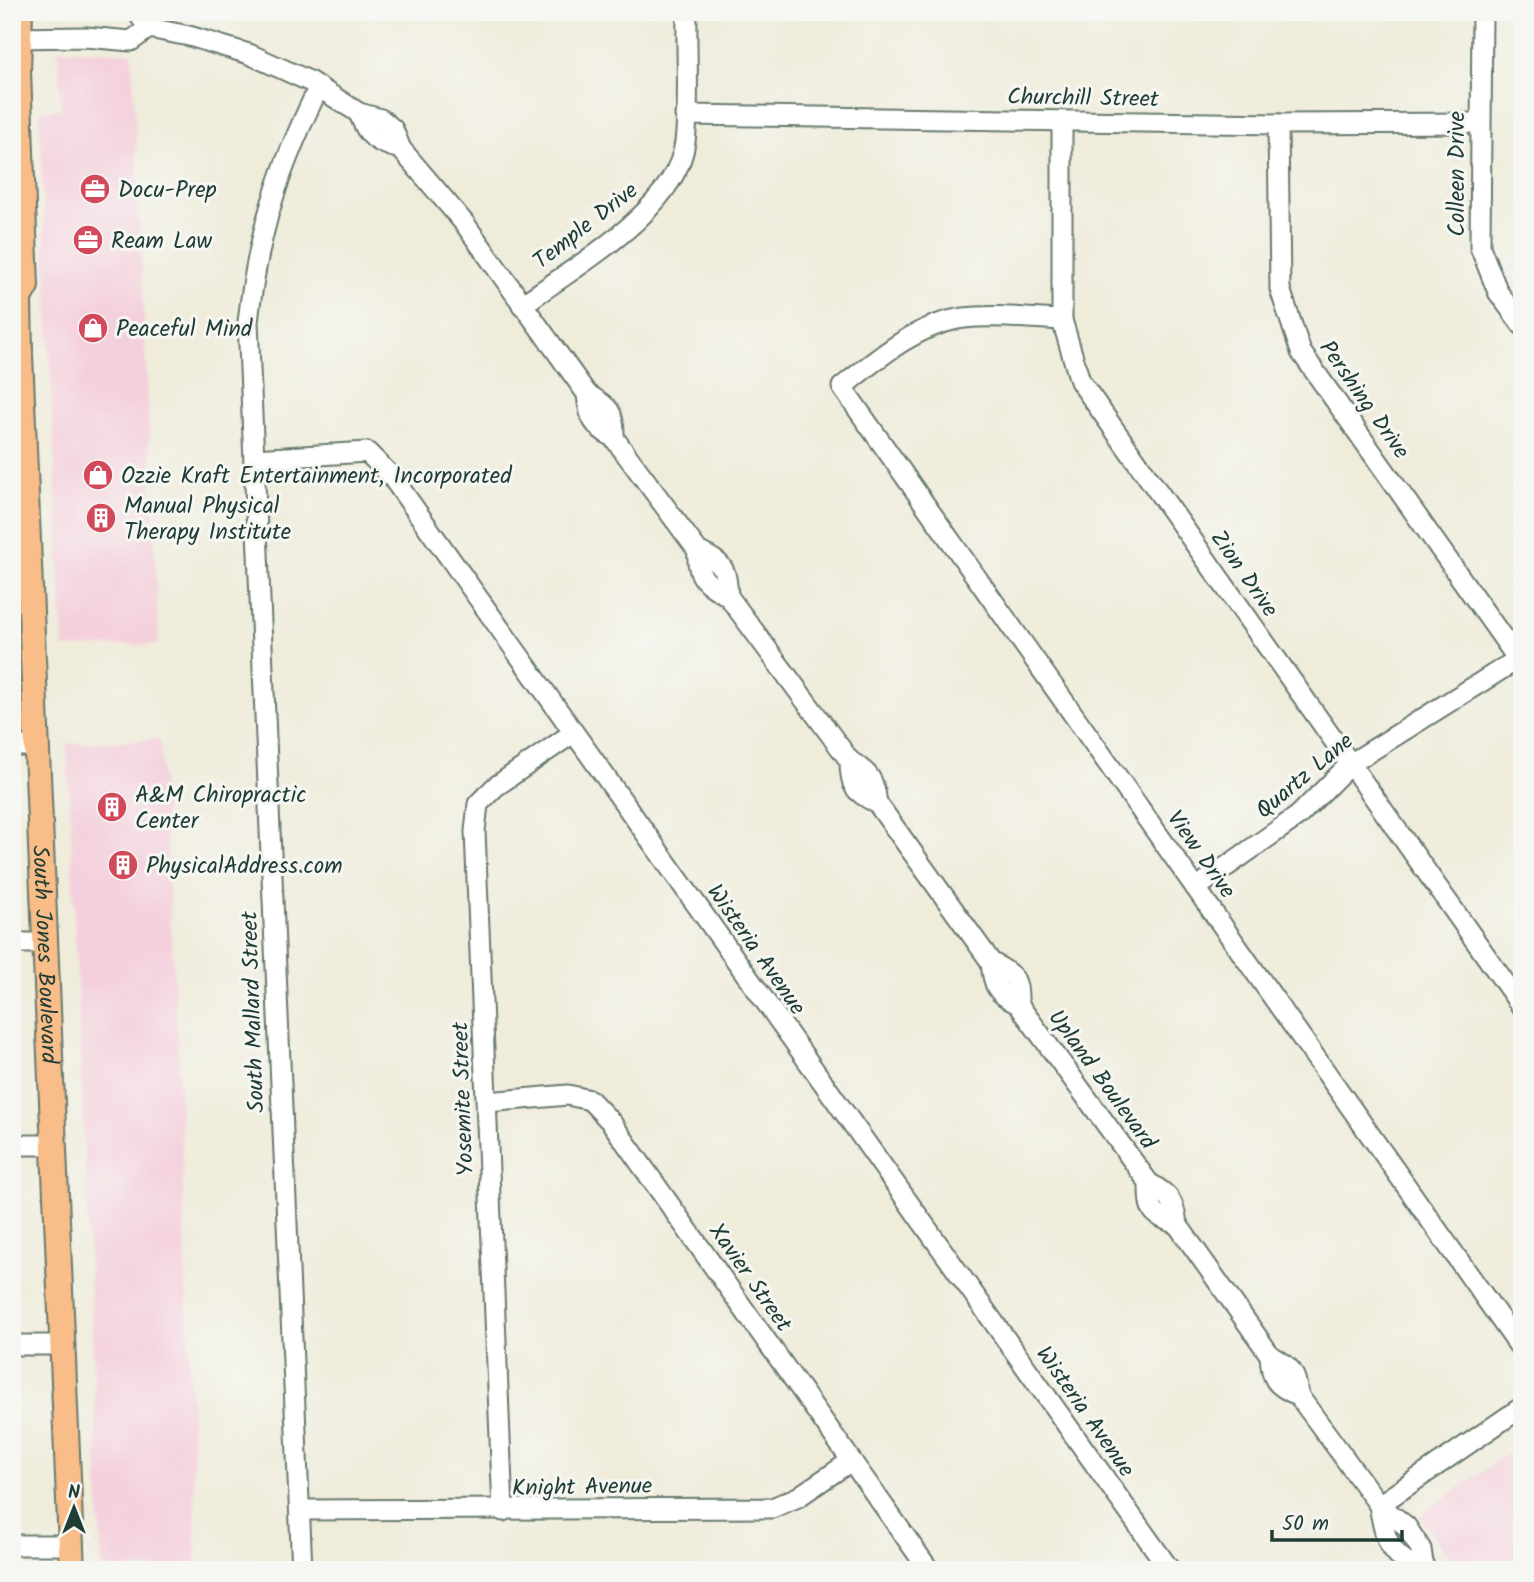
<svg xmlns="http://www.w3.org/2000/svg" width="1534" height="1582" font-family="Kalam,sans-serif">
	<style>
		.built { fill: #f4cfdc }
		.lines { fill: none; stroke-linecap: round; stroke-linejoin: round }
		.minor-casing { stroke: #687a6e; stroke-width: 23 }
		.major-casing { stroke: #687a6e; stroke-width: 28 }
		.minor { stroke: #fff; stroke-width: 19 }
		.major { stroke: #f8bd88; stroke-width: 24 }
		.labels { text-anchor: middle; stroke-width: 6; stroke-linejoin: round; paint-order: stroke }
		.street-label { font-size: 23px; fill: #1f3d34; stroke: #f6f6f2 }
		.poi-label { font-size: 23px; fill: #1f3d34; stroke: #f6f6f2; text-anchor: start }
	</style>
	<rect width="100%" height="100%" fill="#f6f6f2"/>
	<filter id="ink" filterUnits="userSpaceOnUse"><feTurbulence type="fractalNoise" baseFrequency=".0143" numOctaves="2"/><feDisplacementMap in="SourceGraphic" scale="14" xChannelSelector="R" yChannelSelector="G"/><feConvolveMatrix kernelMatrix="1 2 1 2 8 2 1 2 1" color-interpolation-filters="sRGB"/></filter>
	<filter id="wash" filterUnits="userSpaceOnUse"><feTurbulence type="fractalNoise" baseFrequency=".00686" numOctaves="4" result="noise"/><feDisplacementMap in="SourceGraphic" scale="28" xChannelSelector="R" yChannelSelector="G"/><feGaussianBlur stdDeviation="1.57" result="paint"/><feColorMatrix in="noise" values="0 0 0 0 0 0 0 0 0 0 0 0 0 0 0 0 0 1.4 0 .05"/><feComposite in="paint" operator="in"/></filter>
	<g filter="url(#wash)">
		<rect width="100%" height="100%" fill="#efecda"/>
		<!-- built -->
		<g class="built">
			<polygon points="58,49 132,53 159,644 63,648 39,111 61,109"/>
			<polygon points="160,739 178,1045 197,1567 102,1570 67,744"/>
			<polygon points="1522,1443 1522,1570 1459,1570 1419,1516"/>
		</g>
	</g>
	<g filter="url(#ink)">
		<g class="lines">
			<!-- minor casing -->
			<g class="minor-casing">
				<g id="minor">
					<polyline points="137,12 149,28"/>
					<polyline points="1482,12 1480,247 1498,292 1522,325"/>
					<path d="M 12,38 L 86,37 L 131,41 L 149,28 L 189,36 L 249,54 L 309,81 L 359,113 L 381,119 L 393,129 L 401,149 L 465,224 L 587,394 C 609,406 615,412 614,438"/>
					<path d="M 359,113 C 367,137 377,143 401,149"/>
					<polyline points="685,115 1278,124 1480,123"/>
					<polyline points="1062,121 1062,320 1080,381 1522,1007"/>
					<polyline points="1278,124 1280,289 1301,352 1522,665"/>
					<path d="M 522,305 C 574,267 677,210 685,142 C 690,100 686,55 687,12"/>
					<path d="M 1062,320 C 1031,319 996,314 964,318 C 917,324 878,358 842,387 L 1522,1350"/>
					<path d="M 587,394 C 589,418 593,426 614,438 L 698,551 C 724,564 726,567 728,596"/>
					<polyline points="254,459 367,452 392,477 1170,1570"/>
					<path d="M 698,551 C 696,578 706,583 728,596 L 850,761 C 870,773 874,780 877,803"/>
					<polyline points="12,746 39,746"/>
					<path d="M 850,761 C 850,786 854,792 877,803 L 991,962 C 1014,976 1019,977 1018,1004"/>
					<polyline points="1196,888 1298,816 1350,764 1518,659"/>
					<polyline points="12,943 46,943"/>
					<path d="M 991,962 C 993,986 997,994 1018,1004 L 1149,1183 C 1169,1194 1174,1201 1177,1224 L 1270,1355 C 1290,1366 1296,1371 1298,1395"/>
					<polyline points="487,1102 568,1095 590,1100 611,1122 929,1570"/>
					<polyline points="12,1145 54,1145"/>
					<path d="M 1149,1183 C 1149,1211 1150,1214 1177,1224"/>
					<polyline points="12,1345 62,1345"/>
					<path d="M 1270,1355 C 1271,1378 1275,1386 1298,1395 L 1379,1505 L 1406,1526 L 1421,1549 L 1424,1570"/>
					<polyline points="1379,1505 1522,1407"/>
					<path d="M 1379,1505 C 1385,1538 1388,1555 1421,1570"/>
					<polyline points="300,1510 772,1508 798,1497 851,1461"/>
					<polyline points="503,1511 475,831 478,804 495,787 573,733"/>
					<polyline points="12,1545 72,1545"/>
					<path d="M 302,1570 L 248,322 C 258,232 279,168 319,87"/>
				</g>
			</g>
			<!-- major casing -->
			<g class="major-casing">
				<g id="major">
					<path id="s1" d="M 20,12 L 18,71 L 26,286 L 19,298 L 20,354 L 72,1570"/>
				</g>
			</g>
			<!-- minor -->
			<use href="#minor" class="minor"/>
			<!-- major -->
			<use href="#major" class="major"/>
		</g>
	</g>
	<!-- icons -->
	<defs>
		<g id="office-disc" transform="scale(1.575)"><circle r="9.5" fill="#d1495b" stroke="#f6f6f2"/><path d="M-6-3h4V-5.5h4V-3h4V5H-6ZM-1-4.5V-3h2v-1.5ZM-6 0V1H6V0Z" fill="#fff"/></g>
		<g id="shop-disc" transform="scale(1.575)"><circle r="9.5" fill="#d1495b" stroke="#f6f6f2"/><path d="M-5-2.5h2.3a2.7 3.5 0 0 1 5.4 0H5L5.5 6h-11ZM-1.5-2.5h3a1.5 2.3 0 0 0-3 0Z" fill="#fff"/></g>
		<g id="building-disc" transform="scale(1.575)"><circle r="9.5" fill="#d1495b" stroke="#f6f6f2"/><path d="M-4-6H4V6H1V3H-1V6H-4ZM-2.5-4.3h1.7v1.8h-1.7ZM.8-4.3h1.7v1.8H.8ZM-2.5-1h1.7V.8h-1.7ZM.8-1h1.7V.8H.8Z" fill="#fff"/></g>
	</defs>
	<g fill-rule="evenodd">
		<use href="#office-disc" x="95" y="189"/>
		<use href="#office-disc" x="88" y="240"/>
		<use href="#shop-disc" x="93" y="328"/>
		<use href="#shop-disc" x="98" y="475"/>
		<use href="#building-disc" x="101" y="518"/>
		<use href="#building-disc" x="112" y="807"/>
		<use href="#building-disc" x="123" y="865"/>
	</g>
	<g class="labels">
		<!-- street labels -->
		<g class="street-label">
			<text transform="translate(1083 97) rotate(1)" y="8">Churchill Street</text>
			<text transform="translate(1456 174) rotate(-90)" y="8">Colleen Drive</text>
			<text transform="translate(585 225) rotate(-38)" y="8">Temple Drive</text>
			<text transform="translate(1365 399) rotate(55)" y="8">Pershing Drive</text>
			<text transform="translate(1245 573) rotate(55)" y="8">Zion Drive</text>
			<text transform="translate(1304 775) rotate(-40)" y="8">Quartz Lane</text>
			<text transform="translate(1202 854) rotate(55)" y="8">View Drive</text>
			<text transform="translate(757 949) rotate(55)" y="8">Wisteria Avenue</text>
			<text dy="8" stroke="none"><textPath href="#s1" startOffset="945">South Jones Boulevard</textPath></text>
			<text transform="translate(252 1012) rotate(-92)" y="8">South Mallard Street</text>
			<text transform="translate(1103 1079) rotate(54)" y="8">Upland Boulevard</text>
			<text transform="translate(462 1099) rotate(-92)" y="8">Yosemite Street</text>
			<text transform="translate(751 1277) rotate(55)" y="8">Xavier Street</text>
			<text transform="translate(1086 1411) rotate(55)" y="8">Wisteria Avenue</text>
			<text transform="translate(582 1486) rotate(-1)" y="8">Knight Avenue</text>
		</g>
		<!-- poi labels -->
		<g class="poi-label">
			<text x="118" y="197">Docu-Prep</text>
			<text x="111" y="248">Ream Law</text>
			<text x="116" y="336">Peaceful Mind</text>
			<text x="121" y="483">Ozzie Kraft Entertainment, Incorporated</text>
			<text x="124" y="513">Manual Physical<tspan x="124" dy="26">Therapy Institute</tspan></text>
			<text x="135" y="802">A&amp;M Chiropractic<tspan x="135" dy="26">Center</tspan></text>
			<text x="146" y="873">PhysicalAddress.com</text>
		</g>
	</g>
	<!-- margin -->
	<rect width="1534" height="1582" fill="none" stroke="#f6f6f2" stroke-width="42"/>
	<!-- north arrow -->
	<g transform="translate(74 1508)" stroke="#f6f6f2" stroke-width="5" paint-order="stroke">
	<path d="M0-5L12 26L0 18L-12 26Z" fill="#1f3d34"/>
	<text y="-10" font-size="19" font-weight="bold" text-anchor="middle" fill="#1f3d34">N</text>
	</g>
	<!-- scale -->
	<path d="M1272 1530v10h130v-10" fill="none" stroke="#1f3d34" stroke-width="3.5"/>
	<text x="1282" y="1530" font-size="21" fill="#1f3d34" stroke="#f6f6f2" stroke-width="5" paint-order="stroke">50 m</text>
</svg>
